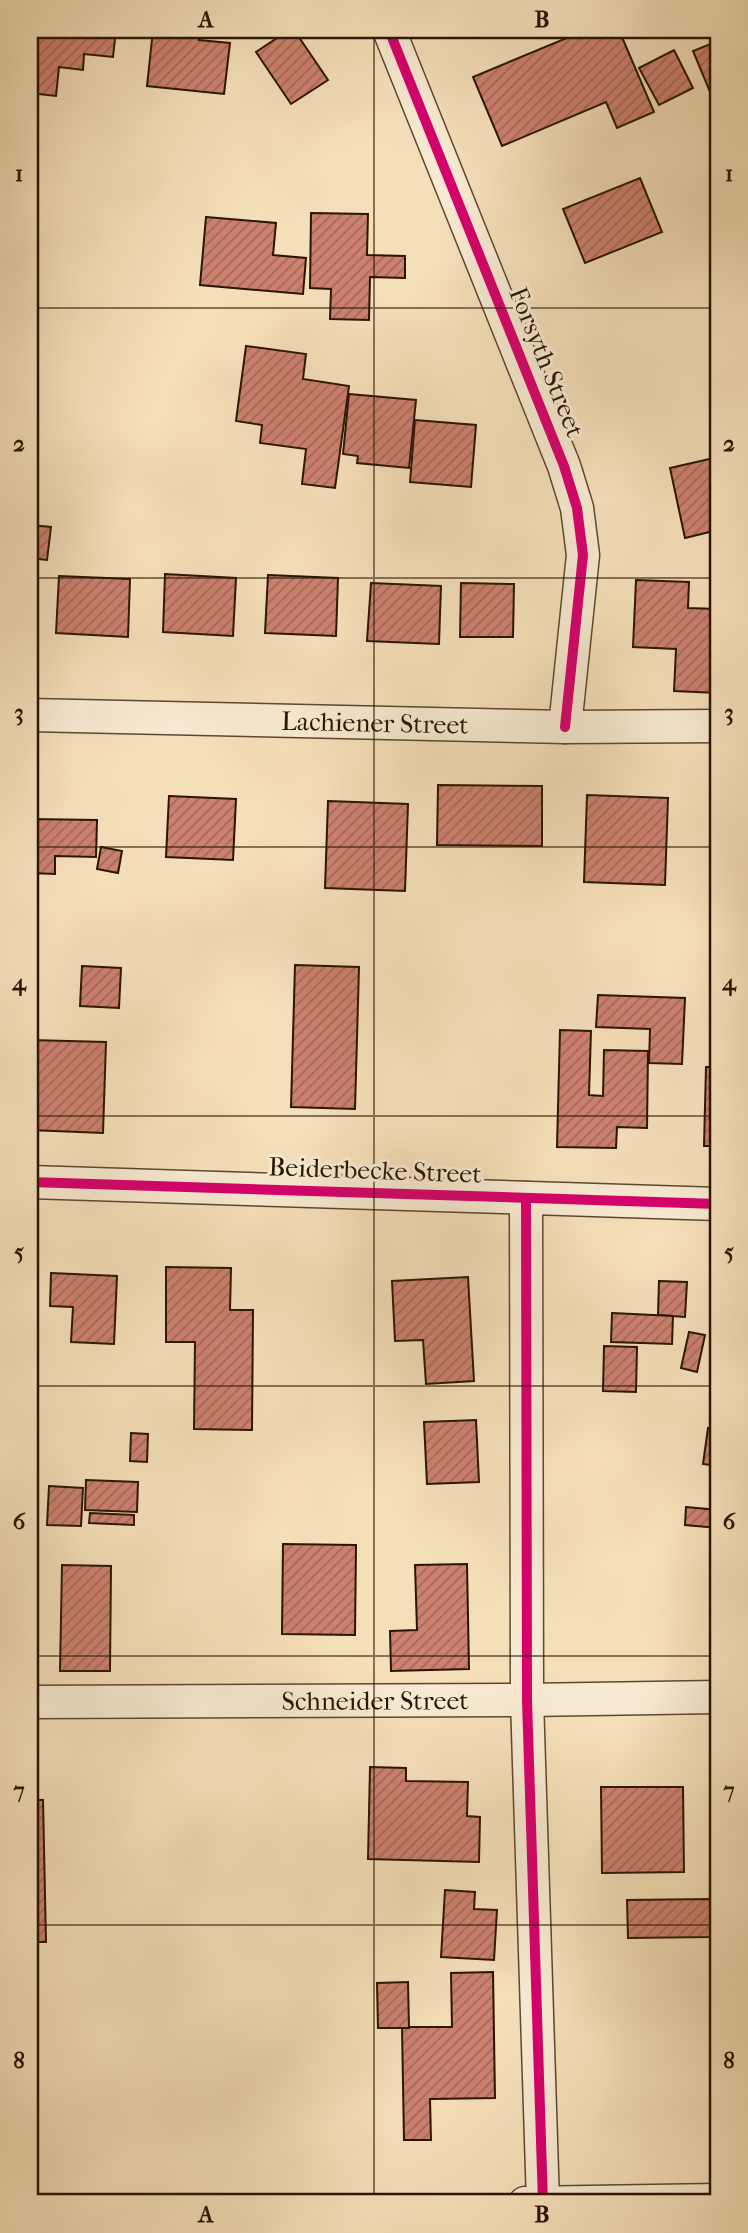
<svg xmlns="http://www.w3.org/2000/svg" width="748" height="2233" font-family="'IM FELL French Canon',serif">
	<style>
		.building { fill: url(#building-hatch); stroke: #291501; stroke-width: 2 }
		.lines { fill: none; stroke-linecap: round; stroke-linejoin: round }
		.minor-casing { stroke: #5c482f; stroke-width: 35 }
		.minor { stroke: #f8ead2; stroke-width: 32 }
		.cycleway-casing { stroke: #f8ead2; stroke-width: 15 }
		.cycleway { stroke: #d6006c; stroke-width: 10 }
		.grid { fill: none; stroke: #291501; stroke-width: 2; stroke-opacity: 0.55 }
		.labels { text-anchor: middle; stroke-width: 6; stroke-linejoin: round; paint-order: stroke }
		.street-label { font-size: 26px; fill: #291501; stroke: #f8ead2 }
		.neatline { fill: none; stroke: #291501; stroke-width: 2.5 }
		.grid-label { font-size: 23px; text-anchor: middle; font-weight: bold; fill: #291501 }
	</style>
	<defs>
		<pattern id="building-hatch" width="6" height="6" patternUnits="userSpaceOnUse" patternTransform="scale(1.75)"><rect width="6" height="6" fill="#cd816f"/><path d="M-1 1l2-2M0 6l6-6M5 7l2-2" fill="none" stroke="#a66859"/></pattern>
	</defs>
	<rect width="100%" height="100%" fill="#f5dfb9"/>
	<filter id="stains"><feTurbulence type="fractalNoise" baseFrequency=".00286" numOctaves="4"/><feColorMatrix values="0 0 0 0 .2 0 0 0 0 .09 0 0 0 0 .02 0 0 0 .5 -.17"/></filter>
	<radialGradient id="worn" r=".72"><stop offset=".6" stop-color="#630" stop-opacity="0"/><stop offset="1" stop-color="#630" stop-opacity=".3"/></radialGradient>
	<!-- building -->
	<g class="building">
		<polygon points="30,30 116,30 113,57 84,54 83,70 59,67 56,96 30,93"/>
		<polygon points="153,30 200,30 199,40 230,43 224,94 147,86"/>
		<polygon points="289,30 294,30 328,80 291,104 256,52"/>
		<polygon points="586,30 619,30 654,112 617,128 606,102 502,146 473,77"/>
		<polygon points="718,41 718,111 693,51"/>
		<polygon points="674,50 693,88 659,105 639,68"/>
		<polygon points="640,178 662,232 585,263 563,209"/>
		<polygon points="311,213 368,214 367,255 405,256 405,278 370,277 369,320 330,319 331,289 310,288"/>
		<polygon points="206,217 276,223 273,255 306,258 303,294 200,285"/>
		<polygon points="246,346 306,354 303,379 349,386 335,488 302,484 306,449 260,443 262,425 236,421"/>
		<polygon points="349,394 416,400 409,468 357,463 358,456 343,454"/>
		<polygon points="415,420 476,425 471,487 410,482"/>
		<polygon points="718,457 718,530 685,538 670,468"/>
		<polygon points="30,525 51,527 47,560 30,558"/>
		<polygon points="165,574 236,578 233,636 163,632"/>
		<polygon points="268,575 338,578 336,636 265,633"/>
		<polygon points="59,576 130,579 128,637 56,633"/>
		<polygon points="636,580 689,582 688,608 718,609 718,693 674,691 676,649 633,647"/>
		<polygon points="371,583 441,586 439,644 367,641"/>
		<polygon points="461,583 514,584 513,637 460,637"/>
		<polygon points="438,785 542,786 542,846 437,845"/>
		<polygon points="587,795 668,798 665,885 584,882"/>
		<polygon points="169,796 236,799 233,860 166,857"/>
		<polygon points="328,801 408,804 405,891 325,888"/>
		<polygon points="30,819 97,820 96,857 55,856 55,874 30,873"/>
		<polygon points="101,847 122,851 118,873 97,869"/>
		<polygon points="295,965 359,967 355,1109 291,1107"/>
		<polygon points="82,966 121,968 119,1008 80,1006"/>
		<polygon points="598,995 685,998 682,1064 649,1063 650,1029 596,1027"/>
		<polygon points="560,1030 591,1031 589,1095 603,1096 604,1050 648,1051 647,1128 617,1127 616,1148 557,1147"/>
		<polygon points="30,1040 106,1042 103,1133 30,1130"/>
		<polygon points="706,1067 718,1067 718,1146 704,1146"/>
		<polygon points="166,1267 231,1268 230,1310 253,1310 252,1430 194,1429 195,1342 166,1342"/>
		<polygon points="51,1273 117,1276 114,1344 71,1342 73,1307 50,1306"/>
		<polygon points="468,1277 474,1381 426,1384 423,1340 395,1341 392,1281"/>
		<polygon points="659,1281 687,1282 685,1317 658,1315"/>
		<polygon points="612,1313 673,1316 672,1344 611,1342"/>
		<polygon points="689,1332 705,1335 697,1372 681,1368"/>
		<polygon points="604,1346 637,1347 636,1392 603,1391"/>
		<polygon points="476,1420 479,1482 427,1484 424,1422"/>
		<polygon points="708,1428 718,1430 718,1466 703,1464"/>
		<polygon points="131,1433 148,1434 147,1462 130,1461"/>
		<polygon points="30,1438 33,1438 32,1471 30,1471"/>
		<polygon points="86,1480 138,1482 137,1512 85,1510"/>
		<polygon points="49,1486 83,1488 81,1526 47,1525"/>
		<polygon points="686,1507 718,1510 718,1528 685,1525"/>
		<polygon points="90,1513 134,1515 134,1525 89,1523"/>
		<polygon points="283,1544 356,1545 355,1635 282,1634"/>
		<polygon points="467,1564 469,1669 391,1671 390,1631 417,1630 415,1565"/>
		<polygon points="62,1565 111,1566 110,1671 60,1671"/>
		<polygon points="370,1767 406,1768 406,1781 468,1782 467,1816 480,1817 479,1862 368,1859"/>
		<polygon points="601,1787 683,1787 684,1872 602,1873"/>
		<polygon points="30,1800 43,1800 46,1942 30,1942"/>
		<polygon points="445,1890 475,1892 474,1909 497,1910 494,1960 441,1957"/>
		<polygon points="710,1899 711,1937 628,1938 627,1900"/>
		<polygon points="493,1972 495,2098 430,2099 431,2140 404,2140 402,2027 452,2027 451,1973"/>
		<polygon points="408,1982 409,2028 378,2028 377,1983"/>
	</g>
	<g class="lines">
		<!-- minor casing -->
		<g class="minor-casing">
			<g id="minor">
				<polyline points="389,30 564,466 577,508 583,555 565,727"/>
				<path id="s1" d="M 30,715 L 565,727 L 718,726"/>
				<polyline points="30,1182 718,1204"/>
				<polyline points="526,1198 527,1700 543,2203"/>
				<path id="s2" d="M 30,1702 L 527,1700 L 718,1697"/>
				<polyline points="525,2203 718,2200"/>
			</g>
		</g>
		<!-- minor -->
		<use href="#minor" class="minor"/>
		<!-- cycleway casing -->
		<g class="cycleway-casing">
			<g id="cycleway">
				<polyline points="389,30 564,466 577,508 583,555 565,727"/>
				<polyline points="30,1182 718,1204"/>
				<polyline points="526,1198 527,1700 543,2203"/>
			</g>
		</g>
		<!-- cycleway -->
		<use href="#cycleway" class="cycleway"/>
	</g>
	<!-- grid -->
	<path class="grid" d="M 374,30 L 374,2203M 30,308 L 718,308M 30,578 L 718,578M 30,847 L 718,847M 30,1116 L 718,1116M 30,1386 L 718,1386M 30,1656 L 718,1656M 30,1925 L 718,1925"/>
	<g class="labels">
		<!-- street labels -->
		<g class="street-label">
			<text transform="translate(547 362) rotate(68)" y="9">Forsyth Street</text>
			<text dy="9" stroke="none"><textPath href="#s1" startOffset="345">Lachiener Street</textPath></text>
			<text transform="translate(375 1170) rotate(2)" y="9">Beiderbecke Street</text>
			<text dy="9" stroke="none"><textPath href="#s2" startOffset="345">Schneider Street</textPath></text>
		</g>
	</g>
	<!-- margin -->
	<rect width="748" height="2233" fill="none" stroke="#f5dfb9" stroke-width="77"/>
	<rect x="38" y="38" width="672" height="2156" class="neatline"/>
	<g class="grid-label">
		<text x="206" y="27">A</text>
		<text x="542" y="27">B</text>
		<text x="19" y="181">1</text>
		<text x="729" y="181">1</text>
		<text x="19" y="451">2</text>
		<text x="729" y="451">2</text>
		<text x="19" y="720">3</text>
		<text x="729" y="720">3</text>
		<text x="19" y="990">4</text>
		<text x="729" y="990">4</text>
		<text x="19" y="1259">5</text>
		<text x="729" y="1259">5</text>
		<text x="19" y="1529">6</text>
		<text x="729" y="1529">6</text>
		<text x="19" y="1798">7</text>
		<text x="729" y="1798">7</text>
		<text x="19" y="2068">8</text>
		<text x="729" y="2068">8</text>
		<text x="206" y="2222">A</text>
		<text x="542" y="2222">B</text>
	</g>
	<rect width="100%" height="100%" filter="url(#stains)"/>
	<rect width="100%" height="100%" fill="url(#worn)"/>
</svg>
